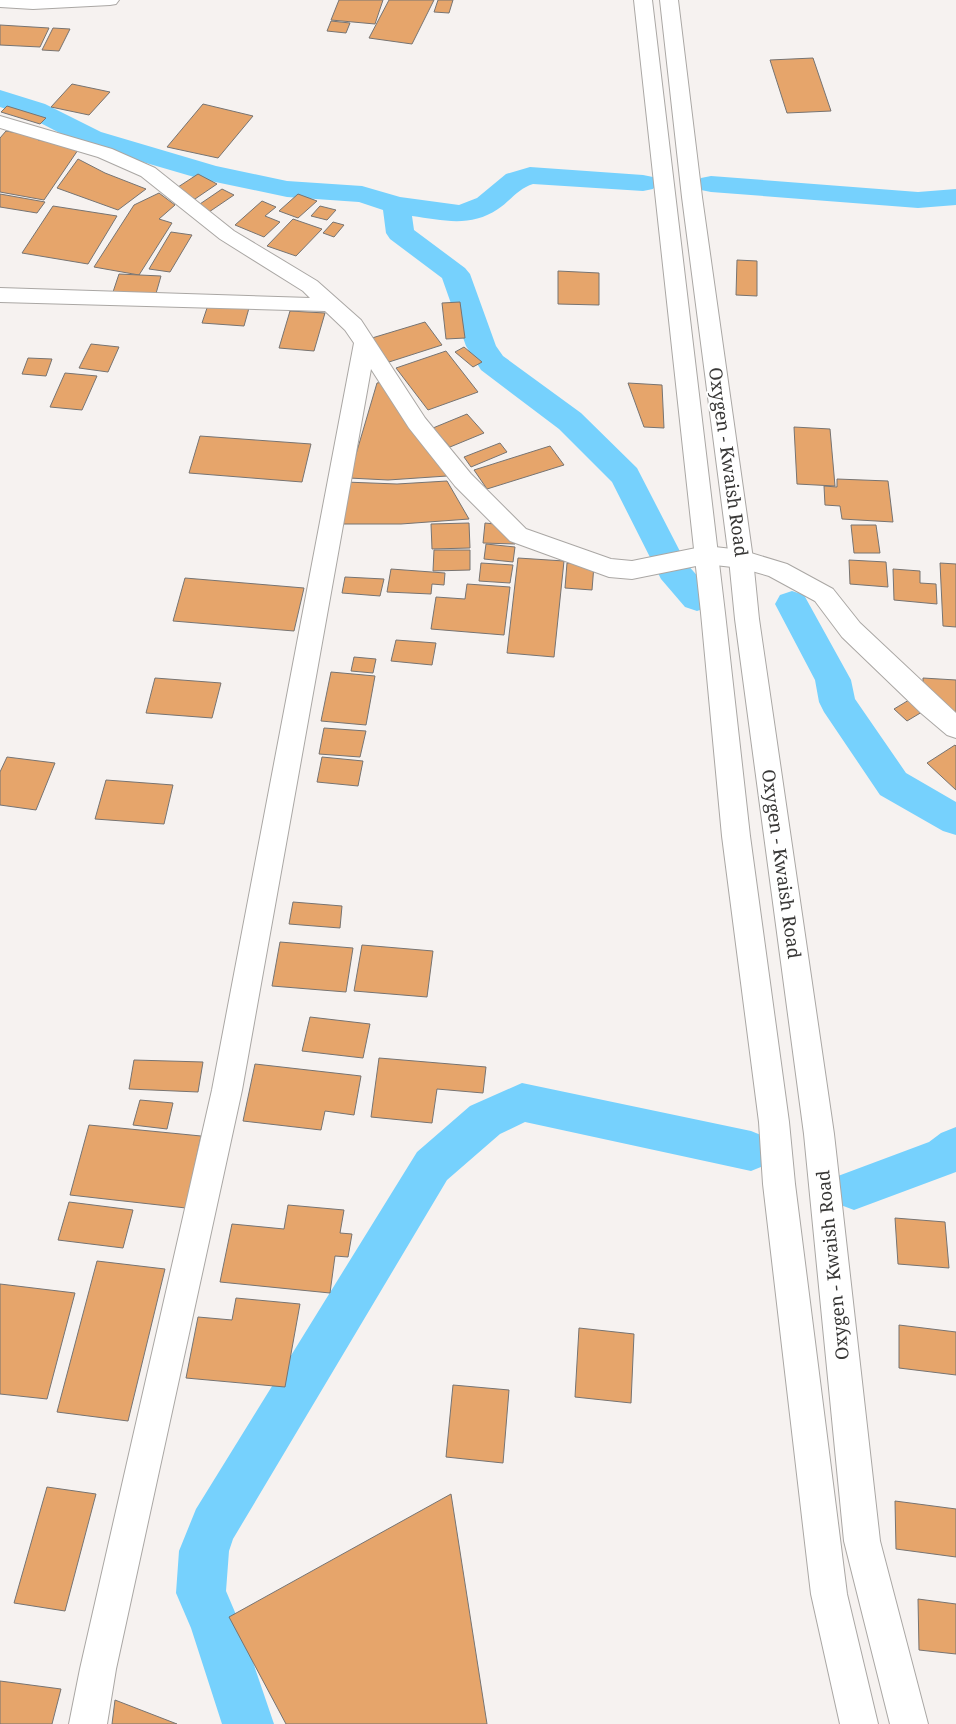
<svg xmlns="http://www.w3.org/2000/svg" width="956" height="1724" font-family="'Noto Serif',serif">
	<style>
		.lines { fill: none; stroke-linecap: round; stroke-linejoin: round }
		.canal { fill: #76d1fd; fill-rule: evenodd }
		.building { fill: #e6a56b; stroke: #777472 }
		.minor-casing { stroke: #aaa7a4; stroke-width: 2 }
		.major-casing { stroke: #aaa7a4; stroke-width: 2 }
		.minor { fill: #fff; fill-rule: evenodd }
		.major { fill: #fff; fill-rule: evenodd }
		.labels { text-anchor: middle; stroke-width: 4; stroke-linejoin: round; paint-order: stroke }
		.street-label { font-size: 18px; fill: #393837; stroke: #fff }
	</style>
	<rect width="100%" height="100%" fill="#f6f2f0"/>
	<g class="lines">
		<!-- canal -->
		<g class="canal">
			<path d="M 0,90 L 45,104 L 101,132 L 216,166 L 287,181 L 362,186 L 400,197 L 459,205 L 477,198 L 506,174 L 530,167 L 643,175 L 653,177 L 657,183 L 653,189 L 643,191 L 533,184 C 519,188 510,201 498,209 C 470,228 442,220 412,216 L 414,230 L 465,268 L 470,274 L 496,346 L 503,356 L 581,413 L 637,468 L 686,563 L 709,589 L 714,598 L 709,607 L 697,611 L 685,607 L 661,579 L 612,482 L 559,429 L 481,370 L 466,346 L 442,278 L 390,239 L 386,233 L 383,210 L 359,202 L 287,197 L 201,179 L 81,144 L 27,116 L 0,107 Z"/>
			<polygon points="711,176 918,192 956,189 956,205 918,208 711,192 701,190 697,184 701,178"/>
			<polygon points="792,591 804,595 851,680 855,699 906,773 956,802 956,835 943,831 880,795 824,712 819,702 815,680 775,604 780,595"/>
			<polygon points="522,1083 751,1131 766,1137 773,1151 766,1165 751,1171 525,1122 500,1134 447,1180 233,1539 229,1551 226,1591 240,1624 274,1724 222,1724 191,1628 176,1593 179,1551 196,1509 417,1152 470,1106"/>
			<polygon points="956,1127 956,1172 854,1210 838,1204 832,1190 838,1176 929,1142 941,1133"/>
		</g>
	</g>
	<!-- building -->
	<g class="building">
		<polygon points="339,0 383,0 375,24 331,20"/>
		<polygon points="389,0 434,0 412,44 369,38"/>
		<polygon points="438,0 453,0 449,13 434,12"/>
		<polygon points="331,21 350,23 346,33 327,31"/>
		<polygon points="0,25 49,28 40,47 0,45"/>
		<polygon points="53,28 70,29 59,51 42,50"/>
		<polygon points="813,58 831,111 787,113 770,60"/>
		<polygon points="72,84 110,92 89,115 51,107"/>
		<polygon points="203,104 253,116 218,158 167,147"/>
		<polygon points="7,106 46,118 40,124 1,112"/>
		<polygon points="6,131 41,137 38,140 80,147 44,200 0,192 0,138"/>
		<polygon points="78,159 105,173 146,189 118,210 57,188"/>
		<polygon points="198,174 217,184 195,199 175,189"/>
		<polygon points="222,189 234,195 209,212 197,206"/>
		<polygon points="159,193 175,205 159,219 172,223 139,275 94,267 134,205"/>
		<polygon points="0,194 45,202 37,213 0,207"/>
		<polygon points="298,194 317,201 298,218 279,211"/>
		<polygon points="262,201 276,207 265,216 280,222 264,237 235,225"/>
		<polygon points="53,206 117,216 88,264 22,253"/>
		<polygon points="320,206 336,210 327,220 311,216"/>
		<polygon points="293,219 322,229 296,256 267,246"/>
		<polygon points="333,222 344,225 334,237 323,233"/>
		<polygon points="171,232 192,235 170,272 149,269"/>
		<polygon points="737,260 757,261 757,296 736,295"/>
		<polygon points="558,271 599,273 599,305 558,304"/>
		<polygon points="119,274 161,276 155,297 112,295"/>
		<polygon points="460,302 465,338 446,339 442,303"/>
		<polygon points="208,305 249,308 244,326 202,323"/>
		<polygon points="290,311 325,313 314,351 279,348"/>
		<polygon points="425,322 442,345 389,362 372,338"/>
		<polygon points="91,344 119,347 108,372 79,368"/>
		<polygon points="464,347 482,362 473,367 455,352"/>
		<polygon points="446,351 478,392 428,410 396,368"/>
		<polygon points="28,358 52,359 46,376 22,374"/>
		<polygon points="65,373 97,376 82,410 50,407"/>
		<polygon points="383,382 447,476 388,480 349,478 377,383"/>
		<polygon points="628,383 662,385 664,428 644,427"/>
		<polygon points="467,414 484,433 450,447 433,428"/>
		<polygon points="794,427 830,429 835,486 797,484"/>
		<polygon points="200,436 311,444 302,482 189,473"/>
		<polygon points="500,443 507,452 471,467 464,457"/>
		<polygon points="550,446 564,465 487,489 474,470"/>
		<polygon points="837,479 888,481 893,522 842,519 840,506 825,505 824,486 837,487"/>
		<polygon points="447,481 469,519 401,524 339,524 345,482 397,484"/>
		<polygon points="469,523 470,548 432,549 431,524"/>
		<polygon points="485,523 505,525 515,544 483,543"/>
		<polygon points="851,525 876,525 880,553 854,553"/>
		<polygon points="486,544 515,547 513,562 484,559"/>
		<polygon points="434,550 470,550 470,570 433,571"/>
		<polygon points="518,558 564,561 554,657 507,653"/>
		<polygon points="849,560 886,562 888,587 850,584"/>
		<polygon points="481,563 513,565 510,583 479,581"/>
		<polygon points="567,563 594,565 592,590 565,588"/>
		<polygon points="940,563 956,564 956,627 943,626"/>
		<polygon points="391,569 445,573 444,585 432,584 431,594 387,592"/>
		<polygon points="893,569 920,571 920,583 936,584 937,604 894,600"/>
		<polygon points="345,577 384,579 380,596 342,593"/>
		<polygon points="185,578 304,588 294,631 173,621"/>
		<polygon points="467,584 510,587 504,635 431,629 436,597 465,599"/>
		<polygon points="396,640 436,643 432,665 391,661"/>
		<polygon points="354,657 376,659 373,673 351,671"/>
		<polygon points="331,672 375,676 366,725 321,721"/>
		<polygon points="155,678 221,683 212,718 146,713"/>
		<polygon points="923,678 956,680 956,716 923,688"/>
		<polygon points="909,700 922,712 907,721 894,709"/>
		<polygon points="324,728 366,731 360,757 319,754"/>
		<polygon points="955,745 956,746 956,790 927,763"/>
		<polygon points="7,757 55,763 36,810 0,805 0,772"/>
		<polygon points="322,757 363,761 358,786 317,782"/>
		<polygon points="106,780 173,785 164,824 95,819"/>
		<polygon points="293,902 342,906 340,928 289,924"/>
		<polygon points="280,942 353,948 346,992 272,986"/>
		<polygon points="362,945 433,951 427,997 354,991"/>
		<polygon points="310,1017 370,1024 363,1058 302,1051"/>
		<polygon points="379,1058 486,1067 483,1093 437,1089 432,1123 371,1117"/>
		<polygon points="134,1060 203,1062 198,1092 129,1089"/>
		<polygon points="255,1064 361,1076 354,1115 325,1111 321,1130 243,1121"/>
		<polygon points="140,1100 173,1103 167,1129 133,1125"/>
		<polygon points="89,1125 201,1136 186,1208 70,1195"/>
		<polygon points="69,1202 133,1210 123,1248 58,1240"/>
		<polygon points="288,1205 344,1210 340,1233 352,1234 348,1257 335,1256 330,1293 220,1282 232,1224 284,1229"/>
		<polygon points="895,1218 945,1222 949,1268 898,1264"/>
		<polygon points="97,1261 165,1269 128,1421 57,1412"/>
		<polygon points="0,1284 75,1293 47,1399 0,1394"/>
		<polygon points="236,1298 300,1304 285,1387 186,1378 198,1317 232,1320"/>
		<polygon points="899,1325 956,1332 956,1375 899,1368"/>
		<polygon points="579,1328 634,1334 631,1403 575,1397"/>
		<polygon points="453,1385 509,1390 503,1463 446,1457"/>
		<polygon points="47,1487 96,1494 65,1611 14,1603"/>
		<polygon points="451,1494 487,1724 286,1724 229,1617"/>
		<polygon points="895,1501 956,1509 956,1557 896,1549"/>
		<polygon points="918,1599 956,1604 956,1654 919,1650"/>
		<polygon points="0,1681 61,1689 52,1724 0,1724"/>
		<polygon points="115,1700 177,1724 112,1724"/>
	</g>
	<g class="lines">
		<!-- minor casing -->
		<g class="minor-casing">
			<polygon id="minor" points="0,116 112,149 155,168 234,231 317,281 361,320 425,418 471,474 526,529 611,559 632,561 706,546 741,550 787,564 833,589 860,623 956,713 956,738 947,735 921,713 842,637 815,601 769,576 741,568 706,564 632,579 609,577 510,541 455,486 409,428 371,369 242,1090 116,1669 107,1724 69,1724 80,1669 212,1090 354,343 345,330 325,311 0,302 0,288 310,298 303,291 220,239 141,176 98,157 0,128"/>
		</g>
		<!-- major casing -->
		<g class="major-casing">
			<g id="major">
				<polygon points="0,0 119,0 116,4 110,5 33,9 0,7"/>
				<polygon points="634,0 652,0 725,613 750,836 789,1122 795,1184 847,1594 878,1724 840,1724 811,1594 763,1184 759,1122 722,836 701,613"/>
				<polygon points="660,0 678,0 702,197 753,559 759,619 834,1134 880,1541 928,1724 890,1724 844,1541 804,1134 735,619 729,559 682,197"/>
			</g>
		</g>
		<!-- minor -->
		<use href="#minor" class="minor"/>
		<!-- major -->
		<use href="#major" class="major"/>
	</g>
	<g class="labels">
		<!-- street labels -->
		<g class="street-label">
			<text transform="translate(728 462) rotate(82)" y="6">Oxygen - Kwaish Road</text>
			<text transform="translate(781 864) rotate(82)" y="6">Oxygen - Kwaish Road</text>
			<text transform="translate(833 1265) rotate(-96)" y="6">Oxygen - Kwaish Road</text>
		</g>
	</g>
</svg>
